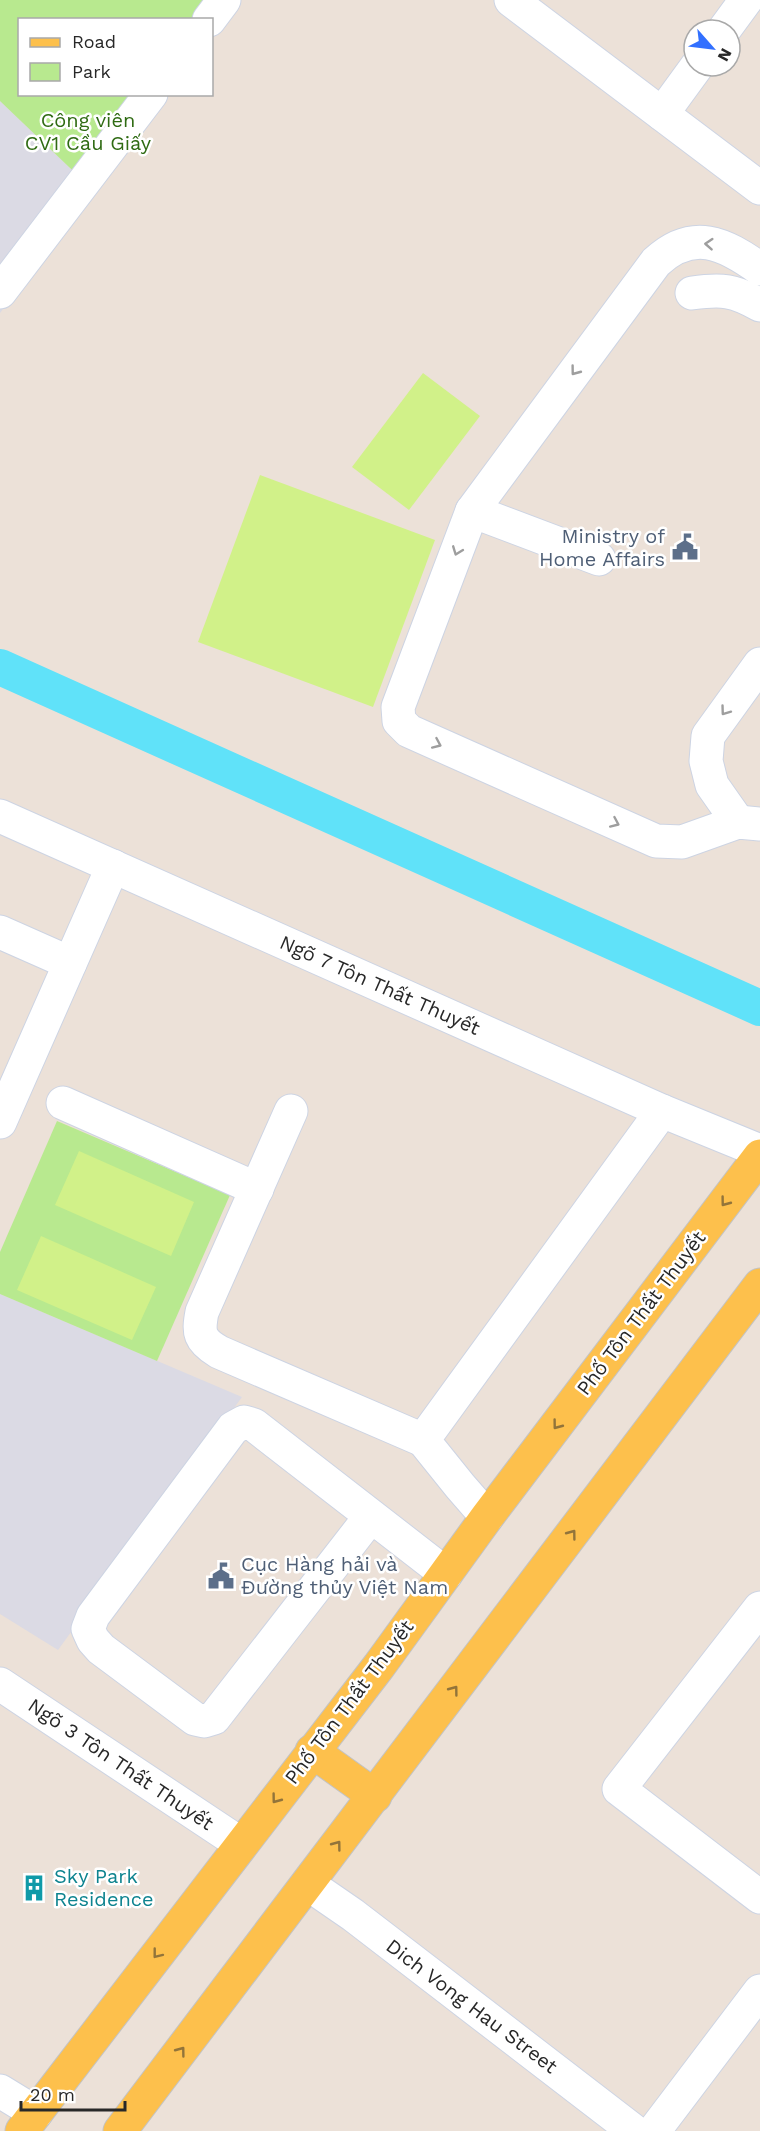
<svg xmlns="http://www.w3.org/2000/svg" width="760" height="2131" font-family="'Work Sans',sans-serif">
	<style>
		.industrial { fill: #dbdae4 }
		.green { fill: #b8e98f }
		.pitch { fill: #d1f189 }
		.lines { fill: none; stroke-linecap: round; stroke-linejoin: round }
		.canal { stroke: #60e2f9; stroke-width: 36 }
		.minor-casing { stroke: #cdd4e3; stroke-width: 35 }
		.major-casing { stroke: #c3c3c3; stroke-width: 35 }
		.minor { stroke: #fff; stroke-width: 33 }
		.major { stroke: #fdc04c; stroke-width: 33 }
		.oneway { stroke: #9e9e9e }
		.oneway2 { stroke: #92743a }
		.labels { text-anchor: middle; stroke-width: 5; stroke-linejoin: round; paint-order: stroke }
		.park-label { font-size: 20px; fill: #2f6b13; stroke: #fff }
		.service-label { font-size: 20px; fill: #4e5e75; stroke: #fff; text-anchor: end }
		.street-label { font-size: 20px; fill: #282828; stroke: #fff }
		.culture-label { font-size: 20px; fill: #0d838f; stroke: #fff; text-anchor: start }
	</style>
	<rect width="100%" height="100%" fill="#ece1d8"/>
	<!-- industrial -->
	<g class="industrial">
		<polygon points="0,101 92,189 0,313"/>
		<polygon points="0,1294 242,1397 58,1650 0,1614"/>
	</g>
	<!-- green -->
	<g class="green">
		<polygon points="0,0 232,0 212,20 20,20 20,94 162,95 92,189 0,101"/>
		<polygon points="57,1121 230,1195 157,1361 0,1294 0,1252"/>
	</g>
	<!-- pitch -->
	<g class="pitch">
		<polygon points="423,373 480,416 409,510 352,467"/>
		<polygon points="260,475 435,540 373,707 198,642"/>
		<polygon points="79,1151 194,1202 171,1256 55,1205"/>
		<polygon points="41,1236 156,1287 132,1340 17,1290"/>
	</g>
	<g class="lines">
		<!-- canal -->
		<polyline class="canal" points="0,667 760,1008"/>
		<!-- minor casing -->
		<g class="minor-casing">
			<g id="minor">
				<polyline points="511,0 760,188"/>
				<polyline points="209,20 224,0"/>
				<polyline points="724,30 746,0"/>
				<polyline points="662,114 697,66"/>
				<path d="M 760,269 C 724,243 693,228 656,262 L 472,511 L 398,707 L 399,721 L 409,731 L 656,841 L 682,842 L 738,822 L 760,824"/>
				<polyline points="0,292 151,94"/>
				<path d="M 692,293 C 722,289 734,290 760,305"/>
				<polyline points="472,511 599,559"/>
				<polyline points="0,816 662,1111 760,1151"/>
				<polyline points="738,822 712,785 706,761 708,736 760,664"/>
				<polyline points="0,932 70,963"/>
				<polyline points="63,1103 257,1189"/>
				<path d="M 291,1111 L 202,1312 C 198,1333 199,1340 219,1352 L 423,1440"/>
				<polyline points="0,1122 113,866"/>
				<polyline points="371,1516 214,1718 204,1721 195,1719 101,1649 93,1640 88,1629 93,1616 233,1428 244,1422 254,1425 446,1574"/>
				<polyline points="487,1517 460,1486 423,1440 662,1111"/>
				<polyline points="760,1608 619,1789 760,1897"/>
				<polyline points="0,1684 241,1844"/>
				<polyline points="308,1884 353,1915 634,2131"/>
				<polyline points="0,2091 36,2113"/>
				<polyline points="654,2131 760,1991"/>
			</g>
		</g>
		<!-- major casing -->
		<g class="major-casing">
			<g id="major">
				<polyline points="312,1751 375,1796"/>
				<polyline points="22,2131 379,1666 487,1517 760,1156"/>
				<polyline points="120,2131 760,1285"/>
			</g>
		</g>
		<!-- minor -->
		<use href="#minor" class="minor"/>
		<!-- major -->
		<use href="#major" class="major"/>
	</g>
	<!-- one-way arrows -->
	<defs><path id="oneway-chevron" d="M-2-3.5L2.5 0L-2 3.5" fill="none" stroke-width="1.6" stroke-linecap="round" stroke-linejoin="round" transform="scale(1.5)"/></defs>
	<g class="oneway">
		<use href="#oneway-chevron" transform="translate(709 244) rotate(-176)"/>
		<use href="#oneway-chevron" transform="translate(575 371) rotate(127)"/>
		<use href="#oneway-chevron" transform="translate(457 551) rotate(111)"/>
		<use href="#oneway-chevron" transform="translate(725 711) rotate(126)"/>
		<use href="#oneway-chevron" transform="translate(437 744) rotate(24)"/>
		<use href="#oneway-chevron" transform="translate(615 823) rotate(24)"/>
	</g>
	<g class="oneway2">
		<use href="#oneway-chevron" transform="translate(725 1202) rotate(127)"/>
		<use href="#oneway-chevron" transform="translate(557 1425) rotate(127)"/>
		<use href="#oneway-chevron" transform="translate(572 1534) rotate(-53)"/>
		<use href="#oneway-chevron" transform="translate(454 1690) rotate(-53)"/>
		<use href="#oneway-chevron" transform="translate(276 1799) rotate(127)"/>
		<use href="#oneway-chevron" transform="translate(337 1845) rotate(-53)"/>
		<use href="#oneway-chevron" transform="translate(157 1954) rotate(128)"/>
		<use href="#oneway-chevron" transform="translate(181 2051) rotate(-53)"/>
	</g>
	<!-- icons -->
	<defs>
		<g id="civic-bare" transform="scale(2.07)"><path d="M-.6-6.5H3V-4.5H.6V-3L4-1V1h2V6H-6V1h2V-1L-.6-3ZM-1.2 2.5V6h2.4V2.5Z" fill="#5c6f8a" stroke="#fff" stroke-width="2.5" paint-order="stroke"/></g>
		<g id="building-bare" transform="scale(2.07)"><path d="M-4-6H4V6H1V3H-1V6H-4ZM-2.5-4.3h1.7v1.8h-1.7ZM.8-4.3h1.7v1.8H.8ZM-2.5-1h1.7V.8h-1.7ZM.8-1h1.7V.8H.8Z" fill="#0f9aa8" stroke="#fff" stroke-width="2.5" paint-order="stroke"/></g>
	</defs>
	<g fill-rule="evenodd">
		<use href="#civic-bare" x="685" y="547"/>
		<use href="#civic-bare" x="221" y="1576"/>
		<use href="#building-bare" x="34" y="1888"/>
	</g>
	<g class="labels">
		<!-- park labels -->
		<g class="park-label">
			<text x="88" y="127">Công viên<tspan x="88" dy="23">CV1 Cầu Giấy</tspan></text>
		</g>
		<!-- service labels -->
		<g class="service-label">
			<text x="665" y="543">Ministry of<tspan x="665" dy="23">Home Affairs</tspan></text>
			<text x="241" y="1571" text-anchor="start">Cục Hàng hải và<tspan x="241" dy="23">Đường thủy Việt Nam</tspan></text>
		</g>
		<!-- street labels -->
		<g class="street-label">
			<text transform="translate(380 985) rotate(24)" y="7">Ngõ 7 Tôn Thất Thuyết</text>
			<text transform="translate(641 1313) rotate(-53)" y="7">Phố Tôn Thất Thuyết</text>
			<text transform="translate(349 1702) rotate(-53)" y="7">Phố Tôn Thất Thuyết</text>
			<text transform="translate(121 1764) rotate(34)" y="7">Ngõ 3 Tôn Thất Thuyết</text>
			<text transform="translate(472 2006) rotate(37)" y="7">Dich Vong Hau Street</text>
		</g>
		<!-- culture labels -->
		<g class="culture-label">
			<text x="54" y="1883">Sky Park<tspan x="54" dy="23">Residence</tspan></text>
		</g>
	</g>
	<!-- legend -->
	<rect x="18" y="18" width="195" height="78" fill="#ffffff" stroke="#a9a9a9" stroke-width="1.5"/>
	<rect x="30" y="38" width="30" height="9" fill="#fdc04c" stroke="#a9a9a9" stroke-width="1.5"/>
	<text x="72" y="48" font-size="18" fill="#282828">Road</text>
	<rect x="30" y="63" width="30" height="18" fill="#b8e98f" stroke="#a9a9a9" stroke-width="1.5"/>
	<text x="72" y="78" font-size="18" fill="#282828">Park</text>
	<!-- north arrow -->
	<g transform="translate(712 48) rotate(118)"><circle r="28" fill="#ffffff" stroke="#a9a9a9" stroke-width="1.5"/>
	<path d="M0-4.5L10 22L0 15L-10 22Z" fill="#3270ff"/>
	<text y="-9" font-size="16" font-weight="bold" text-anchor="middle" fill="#282828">N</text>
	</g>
	<!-- scale -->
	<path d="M21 2101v9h104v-9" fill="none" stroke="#282828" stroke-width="3"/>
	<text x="30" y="2101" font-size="18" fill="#282828" stroke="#ffffff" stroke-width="4.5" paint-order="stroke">20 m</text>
</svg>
